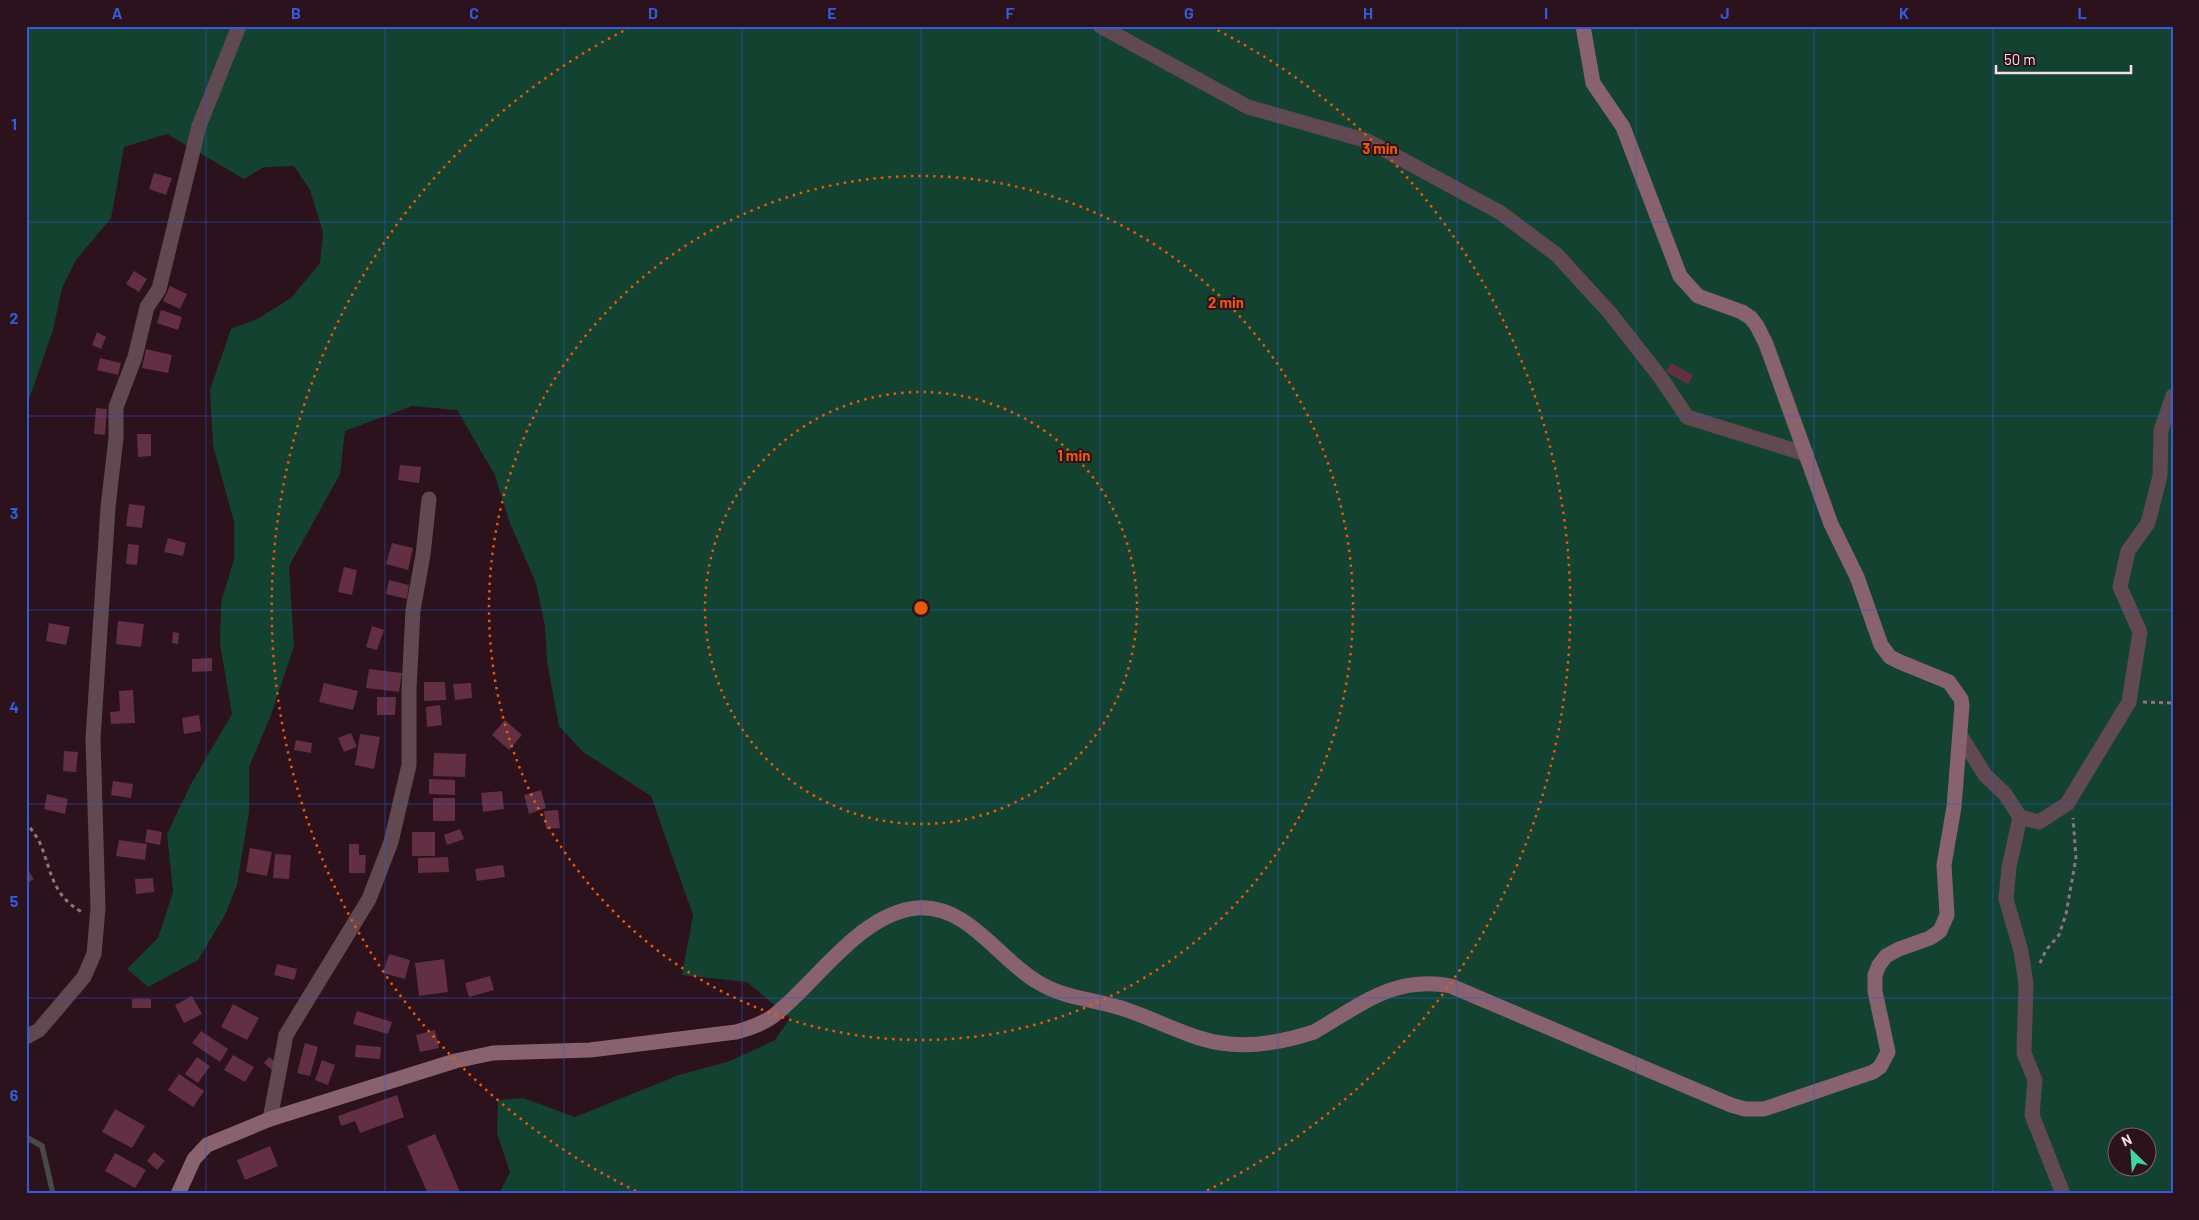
<svg xmlns="http://www.w3.org/2000/svg" width="2199" height="1220" font-family="Barlow,sans-serif">
	<style>
		.green { fill: #134230; fill-rule: evenodd }
		.lines { fill: none; stroke-linecap: round; stroke-linejoin: round }
		.stream { stroke: #494948; stroke-width: 5.5 }
		.building { fill: #622f43 }
		.path { stroke: #8c757d; stroke-width: 3; stroke-dasharray: 4 4; stroke-linecap: butt }
		.street { stroke: #614951; stroke-width: 15 }
		.secondary { stroke: #89626f; stroke-width: 15 }
		.grid { fill: none; stroke: #325cd9; stroke-width: 1; stroke-opacity: 0.55 }
		.ring { fill: none; stroke: #e8590c; stroke-width: 2.5; stroke-dasharray: 2.5 5 }
		.centre { fill: #e8590c; stroke: #2c121c; stroke-width: 2.5 }
		.ring-label { font-size: 15px; text-anchor: middle; font-weight: bold; fill: #e8590c; stroke: #2c121c; stroke-width: 4; stroke-linejoin: round; paint-order: stroke }
		.neatline { fill: none; stroke: #325cd9; stroke-width: 2 }
		.grid-label { font-size: 16px; text-anchor: middle; font-weight: bold; fill: #325cd9 }
	</style>
	<rect width="100%" height="100%" fill="#2c121c"/>
	<!-- green -->
	<path class="green" d="M 26,26 L 2173,26 L 2173,1194 L 499,1194 L 510,1172 L 497,1133 L 498,1100 L 523,1098 L 575,1117 L 679,1075 L 730,1061 L 775,1040 L 790,1018 L 747,982 L 682,975 L 693,915 L 651,796 L 583,752 L 559,726 L 547,662 L 545,626 L 536,583 L 509,521 L 495,475 L 457,410 L 412,406 L 345,431 L 340,474 L 289,566 L 294,646 L 271,715 L 249,767 L 249,812 L 237,885 L 225,915 L 198,960 L 148,987 L 127,969 L 158,938 L 173,892 L 167,834 L 191,784 L 232,714 L 220,644 L 221,603 L 234,559 L 234,522 L 213,445 L 210,390 L 231,329 L 259,318 L 291,298 L 320,263 L 323,232 L 310,190 L 294,166 L 264,167 L 244,179 L 167,134 L 124,147 L 111,218 L 76,260 L 62,288 L 53,330 L 26,408 ZM 2116,1138 L 2146,1138 L 2146,1168 L 2116,1168 Z"/>
	<g class="lines">
		<!-- stream -->
		<polyline class="stream" points="26,1137 42,1146 53,1194"/>
	</g>
	<!-- building -->
	<g class="building">
		<polygon points="154,173 172,178 166,195 149,189"/>
		<polygon points="134,271 147,279 139,292 126,284"/>
		<polygon points="170,286 187,294 180,309 163,301"/>
		<polygon points="161,310 182,317 178,330 157,323"/>
		<polygon points="97,332 106,337 101,349 92,345"/>
		<polygon points="146,349 172,355 168,373 142,368"/>
		<polygon points="100,358 121,363 118,375 97,370"/>
		<polygon points="1671,363 1693,375 1688,384 1666,372"/>
		<polygon points="96,408 107,409 105,435 94,434"/>
		<polygon points="137,434 151,434 151,456 138,457"/>
		<polygon points="400,465 421,467 419,483 398,480"/>
		<polygon points="129,504 145,506 142,528 126,526"/>
		<polygon points="168,538 186,543 183,556 164,552"/>
		<polygon points="392,543 413,548 408,570 386,564"/>
		<polygon points="128,544 139,545 137,565 126,564"/>
		<polygon points="344,567 357,570 352,595 338,592"/>
		<polygon points="389,580 409,585 407,599 386,594"/>
		<polygon points="118,621 144,624 141,647 116,644"/>
		<polygon points="49,623 70,627 66,645 46,641"/>
		<polygon points="372,626 384,630 377,650 366,647"/>
		<polygon points="173,632 179,633 178,644 172,643"/>
		<polygon points="212,658 212,671 192,672 192,659"/>
		<polygon points="369,669 402,673 399,692 366,688"/>
		<polygon points="424,682 445,682 446,700 424,701"/>
		<polygon points="324,683 358,691 353,710 319,702"/>
		<polygon points="471,683 472,698 455,700 453,684"/>
		<polygon points="133,690 135,723 111,724 110,712 120,711 119,691"/>
		<polygon points="377,697 396,697 395,715 377,715"/>
		<polygon points="440,705 442,725 427,727 426,707"/>
		<polygon points="199,715 201,731 184,734 182,718"/>
		<polygon points="505,720 522,735 509,750 492,735"/>
		<polygon points="351,733 357,747 344,752 338,738"/>
		<polygon points="360,734 380,737 374,769 355,765"/>
		<polygon points="296,740 312,743 311,753 294,750"/>
		<polygon points="64,751 78,752 76,772 63,771"/>
		<polygon points="434,753 466,754 465,777 433,776"/>
		<polygon points="429,779 455,780 455,795 429,794"/>
		<polygon points="113,781 133,784 131,798 111,795"/>
		<polygon points="541,790 546,808 529,814 524,795"/>
		<polygon points="502,791 504,809 483,812 481,793"/>
		<polygon points="47,794 68,799 65,814 44,809"/>
		<rect x="433" y="798" width="22" height="23"/>
		<polygon points="558,810 560,828 546,829 544,811"/>
		<polygon points="147,829 162,832 160,845 145,842"/>
		<polygon points="460,829 464,839 447,845 444,835"/>
		<rect x="412" y="832" width="23" height="24"/>
		<polygon points="119,840 147,844 145,860 116,856"/>
		<polygon points="349,844 359,844 359,855 366,855 365,873 349,873"/>
		<polygon points="250,848 272,852 267,876 246,872"/>
		<polygon points="275,854 291,855 289,879 273,878"/>
		<polygon points="448,857 449,872 418,873 418,858"/>
		<polygon points="503,865 505,877 477,881 475,869"/>
		<polygon points="26,867 34,879 26,884"/>
		<polygon points="153,878 154,892 136,894 135,879"/>
		<polygon points="389,954 410,960 405,979 383,973"/>
		<polygon points="444,959 448,992 419,996 415,963"/>
		<polygon points="277,964 297,969 294,980 274,975"/>
		<polygon points="490,976 494,990 469,997 465,983"/>
		<polygon points="192,996 202,1014 184,1023 175,1005"/>
		<rect x="132" y="999" width="19" height="9"/>
		<polygon points="233,1004 259,1018 247,1040 221,1027"/>
		<polygon points="357,1011 392,1022 388,1034 353,1024"/>
		<polygon points="435,1030 439,1048 420,1052 416,1035"/>
		<polygon points="201,1031 228,1049 220,1062 192,1043"/>
		<polygon points="305,1043 318,1047 310,1076 297,1073"/>
		<polygon points="356,1045 381,1047 380,1059 355,1057"/>
		<polygon points="233,1055 254,1067 245,1082 224,1070"/>
		<polygon points="197,1057 210,1066 198,1083 185,1074"/>
		<polygon points="269,1057 277,1063 272,1070 264,1063"/>
		<polygon points="322,1060 335,1065 328,1085 315,1080"/>
		<polygon points="179,1074 204,1091 193,1107 168,1090"/>
		<polygon points="397,1095 404,1117 360,1133 355,1121 341,1126 338,1116"/>
		<polygon points="115,1109 145,1126 132,1148 102,1132"/>
		<polygon points="435,1134 461,1194 428,1194 407,1146"/>
		<polygon points="270,1146 278,1166 245,1180 237,1160"/>
		<polygon points="154,1152 165,1161 157,1170 147,1161"/>
		<polygon points="115,1153 146,1170 135,1188 105,1171"/>
	</g>
	<g class="lines">
		<!-- path -->
		<g class="path">
			<polyline points="2143,702 2173,703"/>
			<path d="M 26,821 C 30,828 35,834 39,841 C 52,870 51,895 82,912"/>
			<polyline points="2040,963 2046,950 2059,935 2066,914 2076,858 2073,818"/>
		</g>
		<!-- street -->
		<g class="street">
			<polyline points="1100,26 1248,107 1368,141 1501,213 1557,255 1610,313 1661,378 1687,417 1806,454"/>
			<polyline points="1960,735 1985,775 2005,794 2020,817"/>
			<polyline points="26,1037 39,1030 84,977 94,954 98,908 93,739 108,507 116,438 116,407 135,357 147,307 159,289 199,126 239,26"/>
			<polyline points="270,1119 286,1035 369,899 391,842 409,765 409,689 413,610 423,555 429,499"/>
			<polyline points="2063,1194 2032,1115 2035,1080 2024,1053 2026,984 2021,951 2006,899 2009,867 2020,817 2039,822 2067,804 2129,702 2140,632 2120,587 2128,551 2148,523 2160,476 2161,430 2173,396"/>
		</g>
		<!-- secondary -->
		<path class="secondary" d="M 178,1194 L 194,1159 L 207,1145 L 270,1119 L 455,1061 L 493,1053 L 590,1050 L 736,1032 C 750,1028 766,1023 777,1013 C 817,981 861,913 917,908 C 967,904 998,958 1036,981 C 1062,998 1092,999 1121,1008 C 1153,1018 1188,1038 1221,1043 C 1251,1048 1286,1041 1314,1032 C 1361,1005 1394,975 1451,986 L 1731,1105 L 1745,1109 L 1764,1109 L 1873,1072 L 1880,1067 L 1888,1052 L 1875,991 L 1875,975 L 1879,965 L 1886,956 L 1899,949 L 1930,938 L 1940,931 L 1947,915 L 1944,865 L 1954,807 L 1962,706 L 1961,699 L 1949,682 L 1900,662 L 1890,657 L 1881,645 L 1857,577 L 1831,524 L 1766,344 L 1757,326 L 1751,318 L 1742,312 L 1698,296 L 1680,276 L 1623,127 L 1593,83 L 1583,26"/>
	</g>
	<!-- grid -->
	<path class="grid" d="M 206,26 L 206,1194M 385,26 L 385,1194M 564,26 L 564,1194M 742,26 L 742,1194M 921,26 L 921,1194M 1100,26 L 1100,1194M 1278,26 L 1278,1194M 1457,26 L 1457,1194M 1636,26 L 1636,1194M 1814,26 L 1814,1194M 1993,26 L 1993,1194M 26,222 L 2173,222M 26,416 L 2173,416M 26,610 L 2173,610M 26,804 L 2173,804M 26,998 L 2173,998"/>
	<!-- distance rings -->
	<g class="ring">
		<circle cx="921" cy="608" r="216"/>
		<circle cx="921" cy="608" r="432"/>
		<path d="M636 1191A649 649 0 0 1 631 27M1211 27A649 649 0 0 1 1206 1191"/>
	</g>
	<circle cx="921" cy="608" r="8" class="centre"/>
	<g class="ring-label">
		<text x="1380" y="154">3 min</text>
		<text x="1226" y="308">2 min</text>
		<text x="1074" y="461">1 min</text>
	</g>
	<!-- border -->
	<rect width="2199" height="1220" fill="none" stroke="#2c121c" stroke-width="55"/>
	<!-- north arrow -->
	<g transform="translate(2132 1152) rotate(335)"><circle r="24" fill="#2c121c" stroke="#7c646c"/>
	<path d="M0-4L9 19L0 12L-9 19Z" fill="#44d49f"/>
	<text y="-8" font-size="14" font-weight="bold" text-anchor="middle" fill="#f3dfe5">N</text>
	</g>
	<!-- scale -->
	<path d="M1996 65v8h135v-8" fill="none" stroke="#f3dfe5" stroke-width="2.5"/>
	<text x="2004" y="65" font-size="15" fill="#f3dfe5" stroke="#2c121c" stroke-width="4" paint-order="stroke">50 m</text>
	<rect x="28" y="28" width="2144" height="1164" class="neatline"/>
	<g class="grid-label">
		<text x="117" y="19">A</text>
		<text x="296" y="19">B</text>
		<text x="474" y="19">C</text>
		<text x="653" y="19">D</text>
		<text x="832" y="19">E</text>
		<text x="1010" y="19">F</text>
		<text x="1189" y="19">G</text>
		<text x="1368" y="19">H</text>
		<text x="1546" y="19">I</text>
		<text x="1725" y="19">J</text>
		<text x="1904" y="19">K</text>
		<text x="2082" y="19">L</text>
		<text x="14" y="130">1</text>
		<text x="14" y="324">2</text>
		<text x="14" y="519">3</text>
		<text x="14" y="713">4</text>
		<text x="14" y="907">5</text>
		<text x="14" y="1101">6</text>
	</g>
</svg>
